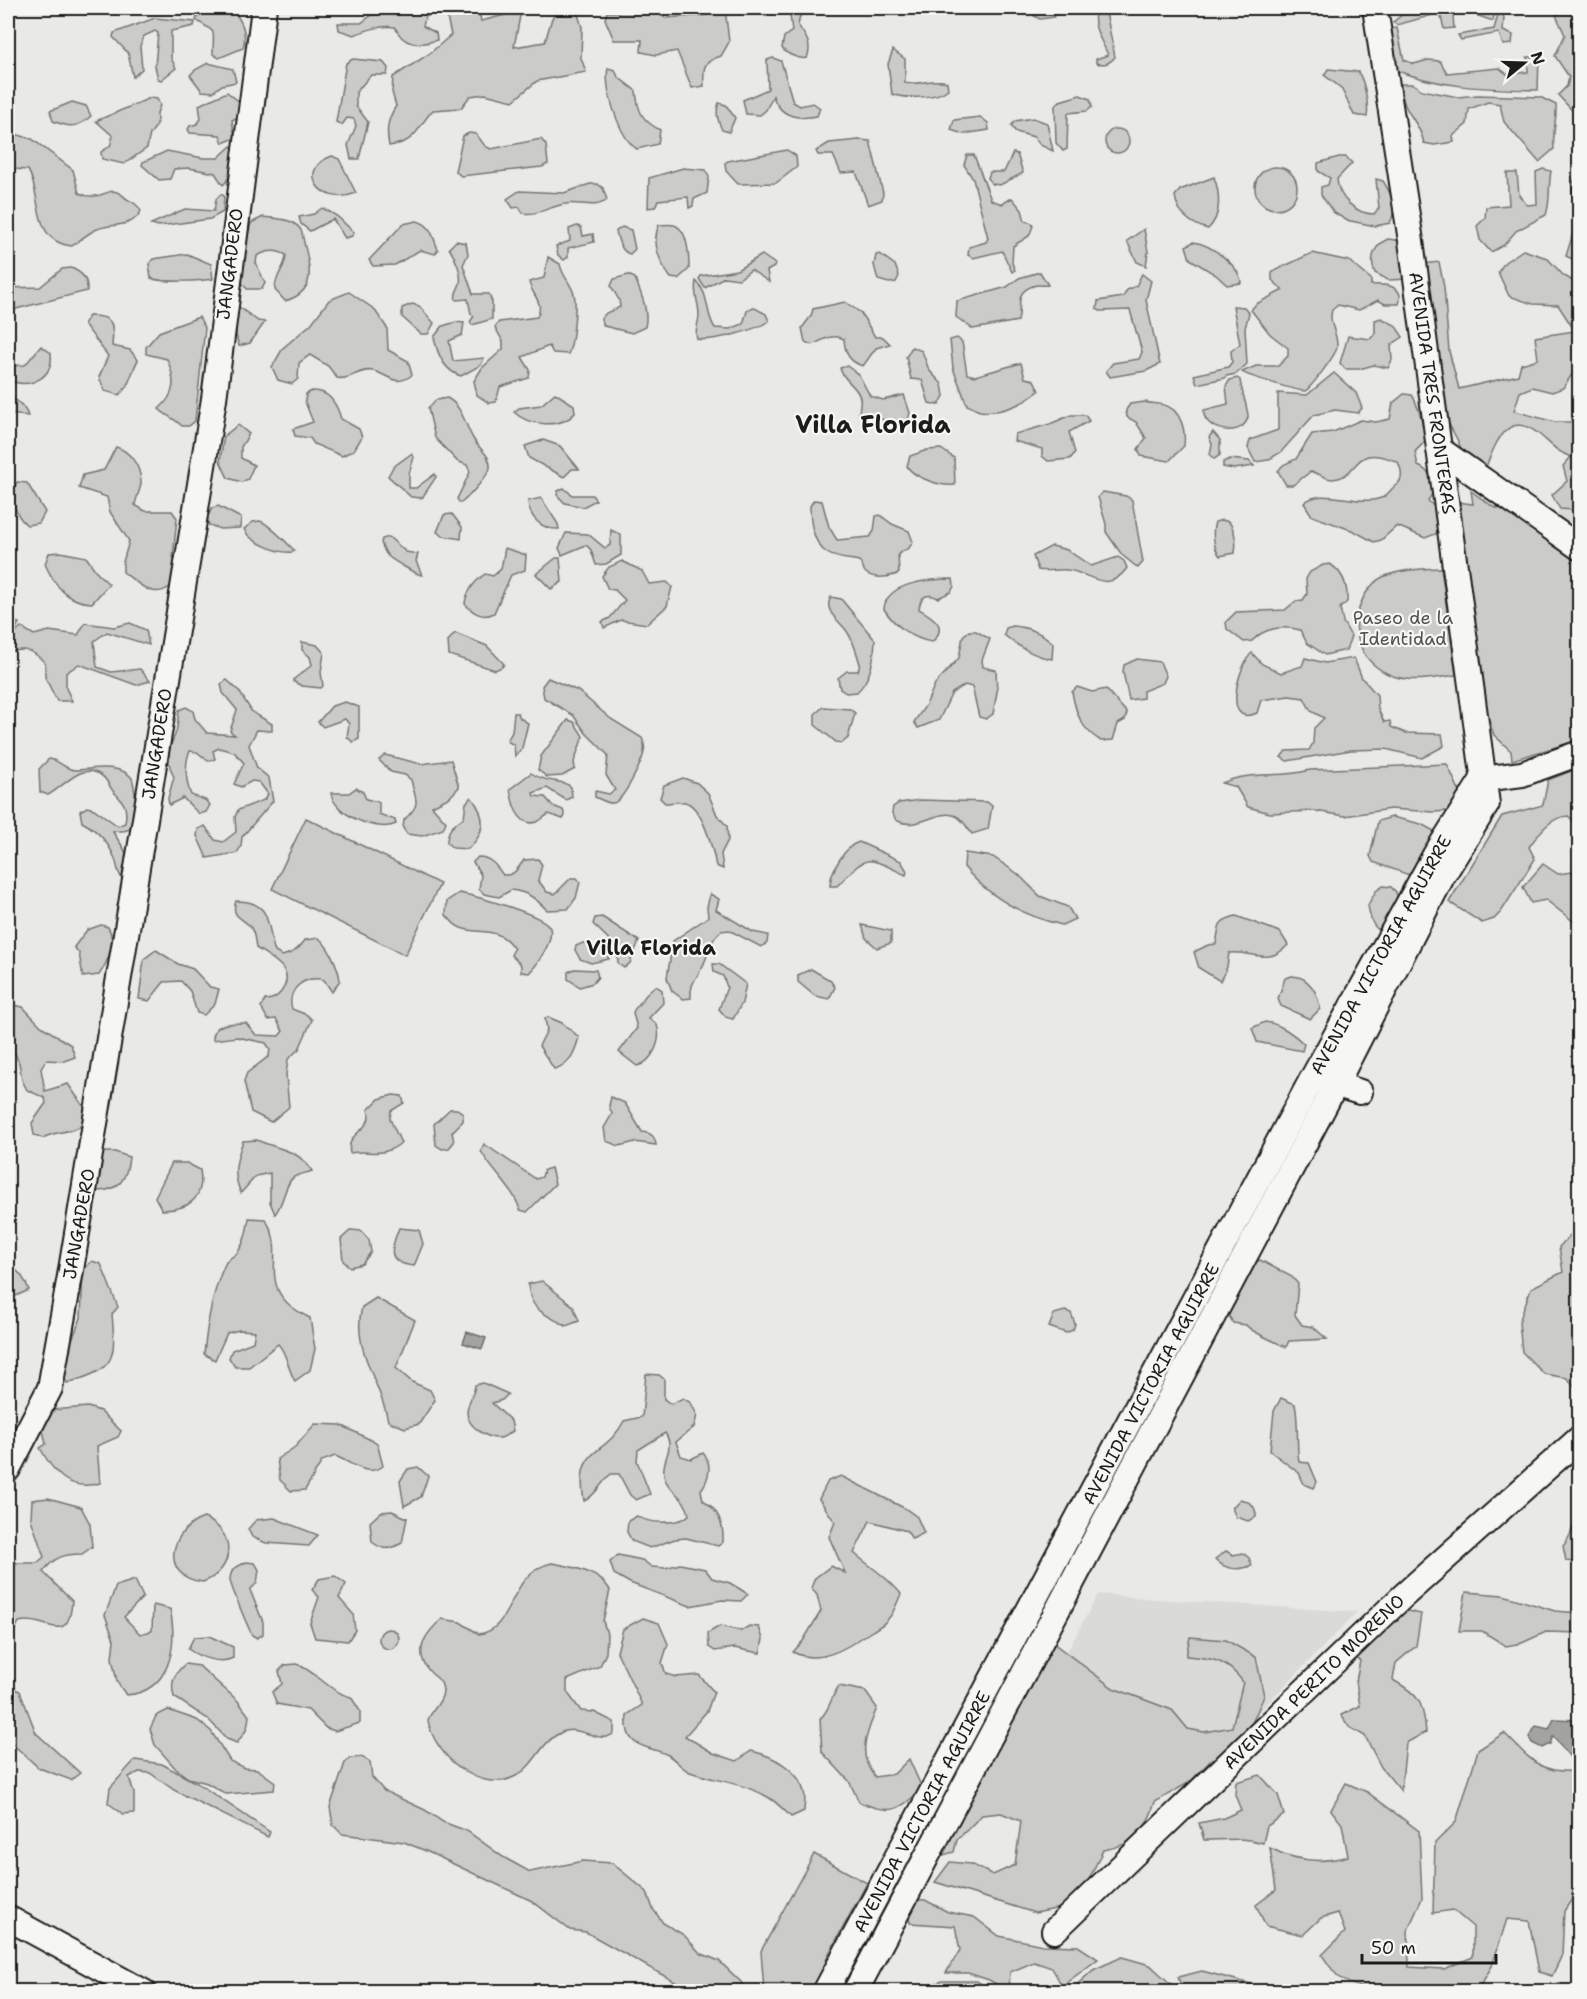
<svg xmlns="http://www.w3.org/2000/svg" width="1587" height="1999" font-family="'Shantell Sans',sans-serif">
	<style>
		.built { fill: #dadad6 }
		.green { fill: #cbcbc7; stroke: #747472; stroke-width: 1.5 }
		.water { fill: #a3a3a1; stroke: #6d6d6c; stroke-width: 1.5 }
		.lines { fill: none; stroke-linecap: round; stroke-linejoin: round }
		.secondary-casing { stroke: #1c1c1c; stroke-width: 28 }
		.secondary { stroke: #f6f6f2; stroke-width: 24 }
		.labels { text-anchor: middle; stroke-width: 4.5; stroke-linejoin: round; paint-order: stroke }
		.street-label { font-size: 18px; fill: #1c1c1c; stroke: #f6f6f2 }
		.park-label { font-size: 18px; fill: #51514f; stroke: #f6f6f2 }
		.neighbourhood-label { font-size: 20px; font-weight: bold; fill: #1c1c1c; stroke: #f6f6f2 }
		.district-label { font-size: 24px; font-weight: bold; fill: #1c1c1c; stroke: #f6f6f2 }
	</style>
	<rect width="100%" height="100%" fill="#e9e9e5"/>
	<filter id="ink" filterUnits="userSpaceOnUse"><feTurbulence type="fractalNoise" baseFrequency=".0167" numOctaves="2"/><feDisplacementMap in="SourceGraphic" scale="12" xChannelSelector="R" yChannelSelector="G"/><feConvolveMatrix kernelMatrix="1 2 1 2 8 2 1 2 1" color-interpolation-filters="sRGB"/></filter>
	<g filter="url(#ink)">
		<!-- built -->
		<g class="built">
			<polygon points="1579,480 1579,538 1553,519"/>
			<polygon points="1098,1594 1156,1599 1357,1612 1200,1772 1043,1697"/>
		</g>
		<!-- green -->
		<g class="green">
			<path d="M 384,8 L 438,8 L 425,18 L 423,26 L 436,33 L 437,40 C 418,46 403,46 395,27 C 381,25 367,30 354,35 L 339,30 L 338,23 L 361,23 L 372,15 L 379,14 Z"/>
			<path d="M 445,8 L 478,8 L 481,21 L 521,11 L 514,47 L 545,42 L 552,18 L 563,8 L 576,8 L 582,27 L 581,58 L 586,72 L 537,81 L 513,101 L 485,94 L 470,96 L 461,108 L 433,110 C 416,128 418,142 389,146 C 386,130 387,120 396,106 L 392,92 L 393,77 L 429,54 L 451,35 Z"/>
			<path d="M 707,8 L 725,8 L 729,42 L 721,56 C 702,62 703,68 704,86 L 692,88 L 677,51 L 656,55 L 641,52 L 642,40 L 614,40 L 605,19 L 607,12 L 656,11 L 662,13 L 665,18 L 707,15 Z"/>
			<path d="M 789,8 L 802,8 L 798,25 C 805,36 813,44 807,58 C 800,60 786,54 782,48 L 784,37 L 792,31 Z"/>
			<polygon points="1037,8 1057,8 1054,17 1040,19 1034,16"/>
			<path d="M 1097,8 L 1104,9 L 1106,12 L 1115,57 C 1109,64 1105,65 1096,63 L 1096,59 L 1108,55 C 1102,41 1089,23 1097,8 Z"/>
			<polygon points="1444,8 1495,8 1493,21 1456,8"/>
			<polygon points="1500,8 1504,18 1503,31 1513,35 1512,44 1503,45 1499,33 1461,40 1458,35 1494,29"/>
			<polygon points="1565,8 1579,8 1579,118 1558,95 1567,86 1569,77 1555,56 1565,35 1556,15"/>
			<path d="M 213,10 L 235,13 C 243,23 247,35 243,48 L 219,58 L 213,54 C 213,26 218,35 196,20 L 199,14 Z"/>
			<polygon points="1445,10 1453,16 1454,28 1444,29 1441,17 1436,14 1397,25 1393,22 1407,11"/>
			<polygon points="155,18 195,22 194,26 171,31 171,58 176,68 161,80 158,79 155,66 158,33 155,31 144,36 140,46 142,69 133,77 128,53 113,37 114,33"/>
			<path d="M 1397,28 L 1404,60 L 1414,64 L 1428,60 L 1440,61 L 1447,73 L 1499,68 L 1507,74 L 1528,72 L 1527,57 L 1539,57 L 1538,90 C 1486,89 1438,88 1390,68 L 1390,29 Z"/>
			<path d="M 893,50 L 905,59 L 905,83 C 919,86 934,77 947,82 L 948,89 C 937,99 905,99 892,94 L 888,64 Z"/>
			<path d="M 773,58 L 781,61 L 793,102 L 800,106 L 813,103 L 820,108 L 817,116 C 797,120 780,117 773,96 L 766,110 L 760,115 L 746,114 L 743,100 L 768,89 L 767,60 Z"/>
			<polygon points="353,59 383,62 388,68 387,75 371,75 356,92 356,106 368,122 359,159 351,159 348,145 356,126 354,119 347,118 342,125 336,122 346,63"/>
			<polygon points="208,63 233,69 236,82 222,85 213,92 202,91 190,75 195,70"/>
			<path d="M 608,68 L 615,70 L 618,77 L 636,91 C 638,111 641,120 660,130 L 658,144 L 637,149 C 619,138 604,88 608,68 Z"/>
			<path d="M 1328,69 L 1358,72 C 1365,82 1369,106 1367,117 L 1354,115 L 1341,88 L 1324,75 Z"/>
			<path d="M 1401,84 L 1413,84 L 1422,90 L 1458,97 L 1478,95 L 1540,97 L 1556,105 C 1557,122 1552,131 1554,149 L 1539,162 L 1504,122 L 1500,104 L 1488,102 L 1469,109 L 1467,124 L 1453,136 L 1454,142 L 1434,145 L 1424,143 C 1418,116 1402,116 1401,84 Z"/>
			<polygon points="227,92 241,103 242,115 232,120 235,138 223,143 220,135 190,133 188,129 190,126 197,124 201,119 199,105"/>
			<polygon points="1080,95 1090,99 1092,107 1087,111 1068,113 1067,149 1063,151 1056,143 1055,106 1060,101"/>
			<polygon points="150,98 157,99 160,105 157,113 157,125 150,134 147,148 124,164 102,159 101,152 110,146 113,136 96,121"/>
			<path d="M 72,102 L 86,106 L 91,116 C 78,128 70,128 53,121 L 50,111 Z"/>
			<path d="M 719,103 L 726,105 L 735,118 L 729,132 L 722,130 C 718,121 715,112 719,103 Z"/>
			<polygon points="980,117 988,123 989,130 963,134 951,130 954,120"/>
			<polygon points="1033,118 1047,123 1053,151 1040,145 1034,137 1016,132 1011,126 1015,121"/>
			<circle cx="1117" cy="141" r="12"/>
			<polygon points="469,133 476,134 485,146 491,149 541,139 546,145 548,164 542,167 461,176 455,171 463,136"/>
			<path d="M 15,134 L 32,139 L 73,170 L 79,193 C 99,203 109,186 119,193 C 122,194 124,197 127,199 C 134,203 137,204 141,211 C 131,230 112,222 95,230 C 87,234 79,241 72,246 C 30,241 43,195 28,170 L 13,169 L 8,176 L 8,137 Z"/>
			<polygon points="859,140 870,141 883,193 882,200 868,205 856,172 841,173 833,155 818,155 816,151 829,143"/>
			<path d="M 231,146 L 234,149 C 234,159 231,179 223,185 L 215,173 L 189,168 L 174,169 L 170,179 L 159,180 L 142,165 L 143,162 L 167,151 L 203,158 L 218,158 Z"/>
			<polygon points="787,150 796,156 797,167 776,183 738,184 726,171 725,163 728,161"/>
			<polygon points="1013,153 1017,154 1023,173 1000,185 992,184 988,178 990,172 1004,172"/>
			<polygon points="967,155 974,155 991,200 1002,204 1012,198 1022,210 1025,221 1032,223 1033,226 1029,236 1013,246 1012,263 1015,270 1012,272 1002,251 973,258 968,255 969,247 986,242 988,238 973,179 964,165"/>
			<path d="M 332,156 L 339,159 L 356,193 C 320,208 295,169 332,156 Z"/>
			<path d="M 1339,157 L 1346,157 L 1352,163 L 1337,179 C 1338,198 1356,214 1374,214 L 1379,208 L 1376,179 L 1383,181 C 1392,194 1397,209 1390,223 L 1375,226 L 1346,220 L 1333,212 L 1321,195 L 1321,187 L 1328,185 L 1330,178 L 1318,171 L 1318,163 Z"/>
			<circle cx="1276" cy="188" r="21"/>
			<polygon points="683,168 706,170 709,177 707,193 694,199 693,206 689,208 688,197 658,200 655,207 648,208 649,178"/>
			<path d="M 1543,169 L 1551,171 C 1548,187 1551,200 1546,215 L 1516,231 L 1504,245 L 1491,252 L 1480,240 L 1477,226 L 1485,218 L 1486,207 L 1509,205 L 1507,173 L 1517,173 L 1519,195 L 1527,205 L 1537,204 L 1536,172 Z"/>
			<path d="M 1579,174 L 1579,194 L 1574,200 C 1571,188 1571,182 1579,174 Z"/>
			<path d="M 1214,177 C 1220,193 1222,216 1208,229 C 1192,225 1177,214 1175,196 L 1180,190 Z"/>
			<path d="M 590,184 L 597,184 L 603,188 L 607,200 C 595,210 579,201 565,204 C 552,206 536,216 523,213 L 519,207 L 513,208 L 507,199 L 519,191 L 564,193 Z"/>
			<polygon points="221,194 224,196 223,212 210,219 159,226 151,224 185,209 214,211 216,199"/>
			<path d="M 322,208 C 341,217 339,219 354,232 L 352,236 L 345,238 L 333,219 L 310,231 L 301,224 L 299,217 L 314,214 Z"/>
			<polygon points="1579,214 1579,262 1566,256"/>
			<path d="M 263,217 C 277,219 295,218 302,232 C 306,259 323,290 285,301 L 275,290 C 274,276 286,268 286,255 C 276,249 267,250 257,256 L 256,263 L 265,283 L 262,289 L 247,289 L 242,283 L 242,261 L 251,223 Z"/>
			<path d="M 417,221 C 432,225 433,237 438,250 L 435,254 L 420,250 L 395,265 L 373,266 L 369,260 L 403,224 Z"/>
			<path d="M 659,225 C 664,225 670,224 674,225 C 688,229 689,257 689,269 L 678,279 L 671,278 C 660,264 651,242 659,225 Z"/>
			<polygon points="577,226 581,227 583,236 593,234 594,242 568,248 568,257 564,260 558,255 556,246 570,241 569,229"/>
			<path d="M 622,227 L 631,230 L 635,249 L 630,254 C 621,252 618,240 616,231 Z"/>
			<polygon points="1144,229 1148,252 1146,266 1137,262 1127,241"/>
			<path d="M 1388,239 L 1402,241 L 1409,279 L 1388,280 L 1375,273 C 1369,259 1374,245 1388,239 Z"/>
			<path d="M 456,241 L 466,243 L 468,254 L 463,265 L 473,294 L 489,294 L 492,302 L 492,319 L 472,325 L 470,322 L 474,316 L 471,314 L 468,299 L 456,300 C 454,293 457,292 459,286 C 464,276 455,257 449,248 Z"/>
			<path d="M 1193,242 C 1211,244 1240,266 1241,283 L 1227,285 L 1216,275 L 1190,259 L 1186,246 Z"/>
			<path d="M 1523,250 L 1547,258 L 1563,275 L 1579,285 L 1579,364 L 1563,388 L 1552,392 L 1532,387 L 1520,392 L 1514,411 L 1555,422 L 1576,422 L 1579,425 L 1579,454 L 1574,456 L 1579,457 L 1579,514 L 1574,510 L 1560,509 L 1552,495 L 1567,481 L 1563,466 L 1571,457 C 1557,452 1552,445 1540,435 C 1507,408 1496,443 1485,469 L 1470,471 L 1458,441 L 1437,402 L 1424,264 L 1439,262 L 1444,287 L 1449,351 L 1459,389 L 1518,375 L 1521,364 L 1538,359 L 1535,337 L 1575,331 L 1558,305 L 1533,304 L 1509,296 L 1498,272 L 1505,262 Z"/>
			<path d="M 1312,253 L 1349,261 L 1371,279 L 1371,285 C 1385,284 1405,285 1399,304 L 1385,304 L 1378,300 L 1359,310 L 1338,305 L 1332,310 C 1328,324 1338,333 1337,347 C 1337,353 1311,388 1305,391 C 1297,391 1245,375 1242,372 L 1256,366 L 1278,366 L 1288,356 L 1288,348 L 1270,334 L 1251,310 L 1256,304 L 1283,290 L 1272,280 L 1272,272 Z"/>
			<path d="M 187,254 L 211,264 L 213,279 C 201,281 161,283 151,278 L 149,264 L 153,259 Z"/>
			<polygon points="880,254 895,265 899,276 896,282 889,283 878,280 874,265 876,255"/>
			<polygon points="762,255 775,264 774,267 767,271 769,282 751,270 739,279 724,277 705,288 699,279 701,276 737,270"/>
			<path d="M 548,257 L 560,264 C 562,276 571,283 574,294 C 577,305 573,345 568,354 L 553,353 L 549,346 L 522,357 L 530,370 L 529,378 L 500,387 L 496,402 L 489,403 L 477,395 L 474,381 L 482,368 L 503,349 L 503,342 L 495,327 L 499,322 L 537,317 C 545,302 531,294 529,282 L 544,278 Z"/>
			<path d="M 71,268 C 82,272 88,279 87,291 L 8,311 L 8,288 L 40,287 L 62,269 Z"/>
			<path d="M 1040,272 L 1048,285 C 1043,286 1038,284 1033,286 C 1014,292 1022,306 1018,321 L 973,329 L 956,317 L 957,301 L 1007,287 L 1019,278 Z"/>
			<polygon points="1142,274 1151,281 1146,300 1160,364 1146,371 1110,377 1106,371 1113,363 1139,359 1142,352 1130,310 1100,311 1097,309 1098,301 1123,297 1127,290 1136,286"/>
			<path d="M 628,275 L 635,278 C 641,294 649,310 645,327 L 632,333 L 604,326 L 601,319 L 606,313 L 620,307 L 619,300 L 611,286 L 614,279 Z"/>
			<path d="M 696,281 C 710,294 705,314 715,328 L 730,329 L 743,324 L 747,311 L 753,307 L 766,314 L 769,321 C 756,330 713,342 697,339 C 694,330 699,324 699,315 C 699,303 693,293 696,281 Z"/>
			<path d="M 349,292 L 374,309 L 387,328 L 388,350 L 408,361 L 412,375 C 395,388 388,374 373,371 C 359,368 350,381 337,378 L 328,366 L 310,355 L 299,363 L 298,379 L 292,384 L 278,380 L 272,367 L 283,348 L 311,324 L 329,300 Z"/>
			<path d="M 845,302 L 861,313 L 875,337 L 883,337 L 890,344 L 876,348 L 863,366 C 849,362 845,353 844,339 C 832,333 823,340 812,345 L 805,342 L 802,328 L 811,316 L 813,309 Z"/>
			<polygon points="412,304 419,306 434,323 428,334 421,334 402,317 402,308"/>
			<polygon points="1233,306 1244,307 1249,313 1245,328 1247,364 1236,374 1226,376 1225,378 1197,384 1194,375 1228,367 1232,362 1231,351 1240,344"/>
			<polygon points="239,307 258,321 265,322 250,343 239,346 236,335 236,309"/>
			<path d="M 89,316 C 114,315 114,324 112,346 L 130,350 L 138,360 C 131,372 130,387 119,395 L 105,391 L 99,377 L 108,356 L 84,324 Z"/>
			<path d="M 199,317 L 205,328 L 195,421 L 189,426 L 182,426 C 174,418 166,416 159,409 C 176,394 176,380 167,359 L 146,354 L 146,347 L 159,332 Z"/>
			<polygon points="1381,318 1395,325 1403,337 1391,345 1392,360 1388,368 1374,365 1359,369 1345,369 1340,363 1348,336 1370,339 1375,334 1375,320"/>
			<path d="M 456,322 L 464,323 L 462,335 L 449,341 L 453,361 L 484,358 L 481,365 L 461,376 C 444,371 437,353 434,337 L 443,326 Z"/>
			<path d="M 957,338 L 962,342 L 967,374 L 975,376 L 1021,363 L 1025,378 L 1034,380 L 1039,391 C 1024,404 1000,414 980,411 C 975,410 971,406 967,405 L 953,368 L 950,340 Z"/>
			<path d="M 41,346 L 51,353 C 54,379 29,389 8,380 L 8,366 L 25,365 Z"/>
			<polygon points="912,347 922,351 929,370 942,384 944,396 939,405 929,403 922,380 911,379 906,357"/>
			<path d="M 847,366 L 859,375 L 870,396 L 883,400 L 904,395 L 910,413 L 906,428 L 878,418 L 863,419 L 859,414 C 859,409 861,403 860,398 C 858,386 843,381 840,368 Z"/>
			<polygon points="1334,373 1356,393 1362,408 1358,413 1335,410 1314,415 1281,452 1268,460 1255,462 1248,448 1250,440 1278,430 1278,393 1307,395"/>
			<path d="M 1237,378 L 1240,380 C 1241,389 1249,413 1248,417 C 1243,440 1201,430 1204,410 L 1228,404 L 1226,386 L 1230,380 Z"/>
			<path d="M 312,391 C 329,390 337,404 341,419 L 359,429 L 362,437 L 354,450 L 342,456 L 314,444 L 310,438 L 295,436 L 293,429 L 313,422 L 305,402 L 306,394 Z"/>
			<path d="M 555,393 L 574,405 L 575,413 C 562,429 528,426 514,412 L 519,408 L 541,405 Z"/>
			<path d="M 1404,394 L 1412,395 C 1416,401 1428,434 1425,441 C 1423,444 1418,448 1415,452 L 1418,466 C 1428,470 1433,478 1435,488 L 1428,501 C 1438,509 1442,521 1438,533 L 1425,538 L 1397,526 L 1381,540 L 1374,542 L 1354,531 L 1312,516 L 1304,503 C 1321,486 1358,507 1381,498 C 1386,497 1390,490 1395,486 C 1404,480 1402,471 1398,462 C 1350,441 1362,477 1332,479 C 1325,479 1318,472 1310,472 L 1293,485 L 1286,485 L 1278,471 L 1283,465 L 1296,459 L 1312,434 L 1333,432 L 1361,420 L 1376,422 L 1390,419 L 1393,403 Z"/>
			<path d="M 8,397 C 17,399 25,407 28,416 L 8,414 Z"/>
			<path d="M 447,398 C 463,406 465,426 474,440 C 480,450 491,455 490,468 C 489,474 466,501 460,503 L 457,499 L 470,472 L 467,465 L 457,461 L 435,438 L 428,408 L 436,400 Z"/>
			<path d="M 1145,402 C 1151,404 1158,403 1164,405 C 1181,409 1186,431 1184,446 L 1169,461 L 1141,456 L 1138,449 L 1146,438 L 1136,422 L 1127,417 L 1126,410 L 1130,404 Z"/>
			<polygon points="1071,415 1085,415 1089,421 1069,432 1075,453 1070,459 1048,461 1042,456 1042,449 1014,441 1015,434 1050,424"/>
			<polygon points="238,425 249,434 241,447 241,458 254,465 248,479 242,482 228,478 220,461 224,436"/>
			<polygon points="1213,432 1220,440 1220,455 1214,459 1210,455 1212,444 1209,437"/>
			<polygon points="543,440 560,446 579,469 572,469 564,477 529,458 525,446"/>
			<path d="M 116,447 C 130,451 140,466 141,481 C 142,487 136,497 135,505 L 145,511 L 172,511 L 177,518 L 173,557 L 177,568 L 173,584 C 155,602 139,584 123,572 L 123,562 L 129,541 L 110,512 L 107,497 L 79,488 L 83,475 L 104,470 Z"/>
			<path d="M 941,449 L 954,458 L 955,485 C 942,487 914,478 907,466 L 910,456 L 927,450 Z"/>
			<polygon points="411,454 414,457 409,474 409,488 416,488 435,474 436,477 422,498 411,497 388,476 393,467"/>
			<polygon points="1230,459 1249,461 1254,466 1234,469 1223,467 1223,462"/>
			<path d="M 17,482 L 27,483 L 45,512 L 39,523 L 27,525 C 14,515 10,496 17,482 Z"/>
			<polygon points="564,488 572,495 592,495 596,500 583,507 565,503 557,495 558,491"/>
			<polygon points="1471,491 1495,508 1513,510 1579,555 1579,740 1512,760 1511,751 1494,735 1487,716 1458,502 1473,504"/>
			<polygon points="1103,492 1126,496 1132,500 1143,562 1138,568 1122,555 1106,532 1106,524 1098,497"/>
			<path d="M 541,498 L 558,524 L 559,529 C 542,530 529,518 528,501 Z"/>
			<path d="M 814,500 L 822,501 L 829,527 L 837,540 L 870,537 L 874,531 L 876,516 L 880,515 L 892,524 L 909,531 L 913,542 L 909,548 L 898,554 L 899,573 C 891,577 875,580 866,573 C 862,570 864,565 859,561 C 850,559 836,559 827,553 C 813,544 810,521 810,506 Z"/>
			<polygon points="218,506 241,518 240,528 220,529 209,525 207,518 212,508"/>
			<polygon points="452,514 462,527 461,539 443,536 437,532 444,515"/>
			<path d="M 1222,520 L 1229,522 C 1235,530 1237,543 1235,553 L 1220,556 C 1213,548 1212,531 1215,522 Z"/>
			<path d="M 260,521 C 268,523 286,542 294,550 L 293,552 C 279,554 249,542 244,529 L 253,522 Z"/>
			<polygon points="611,530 621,535 621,555 606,564 596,565 591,550 586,545 562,555 559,548 566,533 588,534 605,548 610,545"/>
			<path d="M 389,537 L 406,552 L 418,554 L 416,561 L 422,575 C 417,575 392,560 388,556 C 384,552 383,547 381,543 L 382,539 Z"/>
			<path d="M 1052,546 L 1067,550 L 1091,566 L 1118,557 L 1124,561 L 1127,568 C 1107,596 1090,572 1067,570 C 1057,569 1048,572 1038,570 L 1033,556 Z"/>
			<path d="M 505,548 L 526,555 L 525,570 L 511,575 L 494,613 C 483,619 473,613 465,604 C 466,592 475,581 485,574 L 493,576 L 501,569 Z"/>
			<path d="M 60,552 L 86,557 L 98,574 L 109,584 L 92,603 C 67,602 55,586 45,564 L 49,553 Z"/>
			<polygon points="556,558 560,558 562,582 551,589 536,574"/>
			<polygon points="622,561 642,571 649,584 667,582 672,587 667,606 647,624 621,620 604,628 602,622 610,618 625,600 615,590 608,589 602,576 609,567"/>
			<path d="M 1330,564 C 1344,573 1348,586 1347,602 L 1340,608 L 1343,622 L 1351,636 L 1346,650 L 1325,655 L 1307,643 L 1300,630 C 1283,625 1264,628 1252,641 L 1244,642 L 1227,629 L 1226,622 L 1236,612 L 1285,610 L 1296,601 L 1303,600 L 1307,594 L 1306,579 L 1310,572 L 1323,565 Z"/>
			<path d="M 1441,568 L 1456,675 C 1434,678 1409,684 1388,674 C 1356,659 1348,623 1366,593 C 1370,587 1376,580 1383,577 C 1401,569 1422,569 1441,568 Z"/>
			<path d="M 953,579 L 954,586 L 951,592 L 938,598 C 927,592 920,597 919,609 C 933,617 949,626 932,642 C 912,639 894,625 884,609 C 886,582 931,579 953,579 Z"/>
			<path d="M 831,597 L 841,599 L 875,640 C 874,657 872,678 857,692 L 846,693 L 840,689 L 838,678 L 847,671 L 858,671 L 860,664 C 857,654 854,642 848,633 C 842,622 822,612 831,597 Z"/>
			<path d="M 8,620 L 19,623 L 13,635 L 21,627 L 34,635 L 49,631 L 78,635 L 85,623 L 114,627 L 130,623 L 146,630 L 149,645 L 107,632 L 94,641 L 97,667 L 111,672 L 140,669 L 150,681 L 136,685 L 79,664 L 66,673 L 66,688 L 72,701 L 57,701 L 45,677 L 45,663 C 33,650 25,647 8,653 Z"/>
			<path d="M 1013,626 C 1027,627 1042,633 1053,643 L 1052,659 C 1036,657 1017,646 1004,635 L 1006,628 Z"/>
			<polygon points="969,631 976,631 990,639 982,660 983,667 996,670 997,692 993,714 986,719 979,717 972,687 965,685 952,693 939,720 918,728 914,722 926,705 935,684 959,658 963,636"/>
			<polygon points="455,633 487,646 504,664 502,667 495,670 449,655 448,641"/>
			<polygon points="302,642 317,645 324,653 321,672 323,686 321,688 302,686 294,682 294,679 312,665 310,657 302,650"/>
			<path d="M 1252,653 L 1262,664 L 1281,673 L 1302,666 L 1305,658 L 1325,663 L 1354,658 L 1362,678 L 1377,695 L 1378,709 L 1384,722 L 1390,721 L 1391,727 L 1405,733 L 1442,734 L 1444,746 L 1422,758 L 1386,749 L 1351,750 L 1287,761 L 1281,757 L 1286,751 L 1309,750 L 1313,743 L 1314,728 L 1324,718 L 1311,711 L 1304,698 L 1289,696 L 1261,700 L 1257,713 C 1221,729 1239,663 1252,653 Z"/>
			<polygon points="1137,659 1160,662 1166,676 1163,683 1143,691 1143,698 1129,700 1123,672 1124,665"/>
			<path d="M 548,678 L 578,691 L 611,719 L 642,738 C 644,742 645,747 644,752 C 642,762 623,802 613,803 C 608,804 600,799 595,797 L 595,791 L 609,794 L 615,790 L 606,775 L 608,755 L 586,733 L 573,715 L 544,698 L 542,686 Z"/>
			<path d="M 227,680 L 239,691 L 252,712 L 272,724 L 272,731 L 257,730 L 249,745 L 257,768 L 269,778 L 273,801 L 242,837 L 241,846 L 237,853 L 207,858 L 197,836 L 198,829 L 205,826 L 215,840 L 223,842 L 236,832 L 235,817 L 238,810 L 264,800 L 268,794 L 259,782 L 252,781 L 241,787 L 234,784 L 244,763 L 234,752 L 219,748 L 213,751 L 215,759 L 208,761 L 197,752 L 190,751 C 184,763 186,783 191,795 L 205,800 L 210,805 L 206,812 L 199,814 L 183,798 L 169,805 L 168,798 L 174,777 C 166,761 168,750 175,735 C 178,728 178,718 179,710 L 186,707 L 193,711 L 195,719 L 207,733 L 235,735 L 230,731 L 237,710 L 223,693 L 221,684 Z"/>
			<path d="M 1077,687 L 1092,692 L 1106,689 L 1127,713 L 1125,720 L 1118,724 L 1113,740 L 1101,741 C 1081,729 1076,714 1072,692 Z"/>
			<polygon points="345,702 359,707 359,739 353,742 347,737 349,724 345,719 323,727 318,722 332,706"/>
			<polygon points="823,707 850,709 855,713 848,738 842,743 836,742 815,725 815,714"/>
			<polygon points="514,713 518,713 520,718 528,723 522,748 515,756 514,745 507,741 512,732"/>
			<polygon points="568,720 574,722 583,736 574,762 575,769 562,776 547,777 538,770 541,756"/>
			<path d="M 385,755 L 421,764 L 451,760 L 459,787 L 450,797 L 432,806 L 446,822 L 443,829 L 422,836 L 407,834 L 403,828 L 404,820 C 422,803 416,802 411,780 L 405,775 L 391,772 L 379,760 Z"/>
			<path d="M 49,759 C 60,760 65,770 76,770 C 93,769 119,763 132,778 C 135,789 141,825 127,830 C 123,832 118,830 113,832 C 129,857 129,850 124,881 C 117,874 118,867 115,859 C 109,843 97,830 82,822 L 80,811 L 87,807 L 94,809 L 118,826 L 125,823 C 128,807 124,802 113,791 C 109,786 107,779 102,776 C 82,760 63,788 48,795 L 40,792 L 39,769 Z"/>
			<path d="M 1447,764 L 1459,790 L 1460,806 L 1449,811 L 1434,812 L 1390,809 L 1345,816 L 1315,811 L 1270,813 L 1248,807 L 1236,787 L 1222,783 C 1251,770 1281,779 1310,770 Z"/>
			<path d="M 1579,768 L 1579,826 L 1568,816 C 1550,817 1539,833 1529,847 L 1535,859 L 1501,912 L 1494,919 L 1482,923 L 1449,902 L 1502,816 L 1543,805 L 1548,780 Z"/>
			<path d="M 531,773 C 547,784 562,779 571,787 L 572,797 L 566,800 L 547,788 L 533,793 L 534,796 L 545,797 L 553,806 L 563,810 L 565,816 L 563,819 L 549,814 C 545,816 541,820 537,822 C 517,828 512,801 510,789 Z"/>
			<path d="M 683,778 L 697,783 L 708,793 L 717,815 L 727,826 L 728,840 L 721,854 L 723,869 L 716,866 C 713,850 703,807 685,802 C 678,801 671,803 665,803 L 660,798 L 664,785 Z"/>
			<path d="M 356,788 L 363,792 L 366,799 L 379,802 L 379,814 L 395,820 L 396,824 C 378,833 334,815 331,793 L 349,793 Z"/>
			<path d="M 471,797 C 486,815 486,833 468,849 L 453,848 L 447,843 C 447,828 454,825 464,817 L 466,803 Z"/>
			<path d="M 921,800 L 987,802 L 992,806 L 988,829 L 972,834 C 967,828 963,819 956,816 C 937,808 918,832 896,820 L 892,813 L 893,807 L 899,803 Z"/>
			<path d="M 1392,817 L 1421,824 L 1434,831 C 1437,848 1421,865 1409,875 L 1373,862 L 1370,856 L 1378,821 Z"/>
			<polygon points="306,818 440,884 405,955 272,889"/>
			<path d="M 859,842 L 901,861 L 907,871 L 906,875 C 863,855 869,854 837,886 L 830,886 C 830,872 845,846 859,842 Z"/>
			<path d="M 965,853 L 993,857 L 1018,874 L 1040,896 L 1068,907 L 1075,919 L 1062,925 C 1024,916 989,897 964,867 Z"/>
			<path d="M 478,857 C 490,857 496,865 503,875 C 515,876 517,869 524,860 L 538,859 L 542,865 L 538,880 L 547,892 L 555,894 L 571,878 L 577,878 L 580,882 L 576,898 L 568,909 L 547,910 C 535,898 528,892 511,890 L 499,897 L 484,894 L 479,889 L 481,875 L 473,862 Z"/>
			<polygon points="1543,864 1558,874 1579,871 1579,937 1574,922 1546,900 1531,903 1523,887"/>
			<path d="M 1383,886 L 1391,887 L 1396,892 L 1400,907 L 1386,933 C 1372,930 1370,918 1368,905 L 1376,891 Z"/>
			<path d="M 459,893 C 475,896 546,915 550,928 C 554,941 537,965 529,973 L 521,972 L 521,965 L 511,955 L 514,949 C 499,925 479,935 461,928 C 454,926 450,919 446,915 L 447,901 Z"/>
			<path d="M 710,894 L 719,899 L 716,910 L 753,932 L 768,935 L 767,943 L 761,947 L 729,930 L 721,931 C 710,940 710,949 705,961 C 700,975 689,982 691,998 L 683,999 L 672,991 L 667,978 L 673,941 L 708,917 L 707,907 Z"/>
			<path d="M 236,901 C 274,901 266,926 275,952 L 282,956 C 293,953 298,950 305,940 L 319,938 C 329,947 338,966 340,980 L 332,992 L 324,980 C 306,974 286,989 292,1009 L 307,1015 L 312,1020 L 299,1049 L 288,1059 L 286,1075 L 289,1107 L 271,1122 L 251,1112 L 244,1081 L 247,1073 L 269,1056 L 270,1049 L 266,1043 L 237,1037 L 213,1040 C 212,1022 233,1023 246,1023 L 256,1035 L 279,1036 L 283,1031 L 276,1019 L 268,1020 L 261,1007 L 265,1000 C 272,1000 276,998 281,992 C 297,970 273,959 256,948 C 255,942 255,934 251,928 C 243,917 230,918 236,901 Z"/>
			<path d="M 1236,916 L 1280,932 L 1288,945 C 1267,967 1254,950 1229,953 L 1227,967 L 1220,981 L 1199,968 L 1194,952 L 1208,945 L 1216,944 C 1220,927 1215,921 1236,916 Z"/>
			<polygon points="602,917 639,941 630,963 624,968 618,963 617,951 620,950 593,924 595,918"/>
			<path d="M 101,925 L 108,927 C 117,941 108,962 99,975 L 83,977 L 79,953 L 74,947 L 87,930 Z"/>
			<polygon points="862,925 891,931 891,943 877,948 866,938"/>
			<polygon points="583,943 604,949 609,959 591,963 580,959 575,950 576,946"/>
			<polygon points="156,950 178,964 193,969 210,987 219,989 215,1004 204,1015 197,1013 190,991 181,981 164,982 149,1001 139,999 144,959"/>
			<polygon points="713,964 719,964 746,984 742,1003 733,1019 726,1017 719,1009 727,987 723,976 714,972"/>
			<polygon points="574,969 596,970 598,977 593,983 580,987 568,979 568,972"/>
			<polygon points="811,969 830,980 835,987 829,999 815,996 798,982 798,975"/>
			<path d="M 1292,976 C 1309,976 1318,993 1320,1009 L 1310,1019 L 1281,1006 L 1278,999 L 1285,978 Z"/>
			<path d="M 656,986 L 662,990 L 663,1003 L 649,1018 L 657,1025 C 662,1040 653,1062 637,1066 L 619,1052 L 637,1028 L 633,1013 L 634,1010 L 650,990 Z"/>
			<path d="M 8,1004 L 23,1007 L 41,1026 L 71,1045 L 75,1057 L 64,1061 L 46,1060 L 41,1069 L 45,1091 L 68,1084 L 84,1107 L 83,1125 C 70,1133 56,1131 43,1138 L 34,1135 L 32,1123 L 46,1103 L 45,1098 L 27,1090 L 22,1080 L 19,1063 L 8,1037 Z"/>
			<path d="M 548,1017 L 562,1023 L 579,1037 C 575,1052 570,1065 554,1069 L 539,1046 L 547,1030 L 545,1019 Z"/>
			<path d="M 1265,1022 C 1279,1023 1295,1035 1304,1044 L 1302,1051 L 1257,1042 L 1252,1028 Z"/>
			<path d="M 393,1095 L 402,1096 L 404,1103 L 391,1111 L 390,1119 L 401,1143 C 381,1159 370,1149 350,1153 C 345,1131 375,1130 368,1110 L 379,1099 Z"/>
			<path d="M 611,1097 L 625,1103 L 642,1132 C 651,1133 655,1136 656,1145 L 635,1142 L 619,1146 L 606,1141 L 604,1128 L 612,1114 L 609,1106 Z"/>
			<polygon points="450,1109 457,1109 463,1113 463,1121 452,1132 454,1142 449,1148 442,1149 436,1145 434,1124"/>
			<path d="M 257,1140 C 281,1151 297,1148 312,1171 C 307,1173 300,1174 294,1177 C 285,1182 284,1204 275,1214 L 270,1202 L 270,1173 L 256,1176 L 241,1193 C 232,1174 236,1160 243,1141 Z"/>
			<path d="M 484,1144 L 536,1179 L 542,1177 L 544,1170 L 551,1168 L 555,1184 L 527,1212 L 520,1210 C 513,1187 492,1172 481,1151 Z"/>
			<path d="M 102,1152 L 115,1152 L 129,1157 C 127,1179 120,1191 96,1191 L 91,1173 Z"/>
			<path d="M 172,1163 L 187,1163 L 200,1170 C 205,1199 188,1210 162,1210 L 155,1197 Z"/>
			<path d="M 249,1218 L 265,1219 C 291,1255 249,1289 310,1318 L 315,1349 L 310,1370 L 295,1381 C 288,1370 287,1353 278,1344 L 249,1367 L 235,1367 L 229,1358 L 232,1350 L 253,1342 L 255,1331 L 239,1330 L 227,1333 L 215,1360 L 204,1354 C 207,1323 212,1291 226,1262 C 229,1258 233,1257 237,1253 C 245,1243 247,1230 249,1218 Z"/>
			<path d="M 399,1228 L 419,1230 L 423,1244 L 414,1266 C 386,1263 390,1250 399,1228 Z"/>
			<polygon points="351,1230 361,1231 369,1240 371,1252 362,1264 350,1267 343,1261 341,1239"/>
			<polygon points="1574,1231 1580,1233 1579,1392 1567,1378 1544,1374 1522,1352 1519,1322 1531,1288 1563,1272 1559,1247"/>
			<path d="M 1260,1260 L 1292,1277 L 1298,1284 L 1295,1315 L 1302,1325 L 1313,1327 L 1327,1339 L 1289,1341 L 1286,1347 C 1276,1342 1251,1332 1246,1325 L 1233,1323 L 1228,1314 L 1248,1265 Z"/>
			<path d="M 92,1261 L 101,1264 L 118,1307 L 112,1314 C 116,1360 116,1369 67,1383 L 60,1368 L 81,1318 L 83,1270 Z"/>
			<path d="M 8,1267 C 19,1268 25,1280 29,1290 L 16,1296 L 8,1295 Z"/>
			<path d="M 542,1281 L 573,1306 L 579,1321 L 566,1326 C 544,1313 530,1312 528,1284 Z"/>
			<path d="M 376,1298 L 415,1320 L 396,1368 L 412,1382 L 430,1390 L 435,1400 L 419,1424 L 405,1428 L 388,1421 C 381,1382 351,1349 362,1307 Z"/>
			<polygon points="1065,1311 1071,1313 1075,1324 1073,1330 1066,1333 1049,1327 1054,1314"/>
			<path d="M 646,1374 L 659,1375 L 664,1379 L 664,1399 L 671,1404 L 683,1398 L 691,1403 L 697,1415 L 694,1427 L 676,1442 L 681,1456 L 691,1459 L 703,1453 C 713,1464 709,1479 701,1490 L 703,1500 C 719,1510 724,1524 723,1542 L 718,1546 L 686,1538 L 675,1539 L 650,1548 L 632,1541 L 627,1532 L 628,1521 L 637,1516 C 648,1524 679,1525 689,1515 C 686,1495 666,1491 664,1475 C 661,1459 676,1449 665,1433 L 638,1450 L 637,1461 L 650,1494 L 636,1500 L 630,1495 L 619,1474 L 611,1474 C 601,1482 596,1496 584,1501 C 574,1445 605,1458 624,1421 L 642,1417 Z"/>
			<path d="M 483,1383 L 508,1394 L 502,1400 L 492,1403 L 511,1421 L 513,1431 C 509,1433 505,1437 500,1438 C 487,1439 468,1427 467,1413 C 467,1403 474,1395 475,1385 Z"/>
			<path d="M 1281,1398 L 1295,1404 C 1299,1424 1296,1442 1299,1462 L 1309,1463 L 1317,1482 L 1314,1488 L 1304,1484 L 1299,1473 L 1270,1451 L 1274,1411 Z"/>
			<path d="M 88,1407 L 100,1411 L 121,1431 L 118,1437 L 97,1446 L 100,1483 C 68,1492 54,1473 40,1448 L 46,1444 L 42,1426 L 52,1410 Z"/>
			<path d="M 315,1424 L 341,1425 L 377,1443 L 383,1466 C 367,1478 351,1462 335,1456 L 322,1461 L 305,1490 L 291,1491 L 280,1480 L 277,1459 L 295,1447 Z"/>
			<polygon points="418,1467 428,1476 421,1497 404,1506 400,1481 408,1469"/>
			<path d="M 841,1476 L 906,1509 L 917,1517 L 924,1533 L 912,1539 L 907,1531 L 870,1521 L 854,1553 C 870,1567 889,1578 901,1594 C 897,1602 894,1613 888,1619 C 884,1625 875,1629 869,1633 C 847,1648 819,1666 793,1652 L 803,1641 L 821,1611 L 817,1595 L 811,1588 L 815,1578 L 831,1566 L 845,1573 L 829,1537 L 835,1522 L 819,1499 L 828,1481 Z"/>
			<path d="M 48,1498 L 81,1507 L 90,1524 L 92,1547 L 82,1554 C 64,1554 54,1557 43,1572 L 72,1601 C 69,1649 45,1615 19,1622 L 8,1643 L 8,1558 L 17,1563 L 37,1563 L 44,1557 L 31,1519 L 32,1500 Z"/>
			<path d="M 1240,1499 C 1250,1502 1256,1505 1256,1517 L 1248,1521 L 1236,1517 L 1232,1508 Z"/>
			<path d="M 392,1511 L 407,1518 L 402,1543 C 389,1550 384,1551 372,1542 L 370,1522 L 381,1512 Z"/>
			<path d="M 204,1518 C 236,1531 236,1570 203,1582 C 158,1577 170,1529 204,1518 Z"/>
			<polygon points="274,1518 318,1535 309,1546 266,1543 252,1537 248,1529 256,1520"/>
			<path d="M 1579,1519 L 1579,1558 L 1574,1562 L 1566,1561 L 1563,1546 C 1571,1538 1571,1527 1579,1519 Z"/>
			<path d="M 1226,1551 L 1233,1555 L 1243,1553 L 1249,1558 L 1252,1565 C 1239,1571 1225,1570 1215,1559 Z"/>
			<polygon points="618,1555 642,1560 652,1567 665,1568 680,1564 705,1569 712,1578 730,1583 748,1594 741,1601 722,1600 690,1606 630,1583 614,1574 610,1562"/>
			<path d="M 246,1562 L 255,1563 L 259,1570 L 257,1583 L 250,1590 L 263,1622 L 263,1634 L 257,1638 L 252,1635 C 248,1627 229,1583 230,1579 C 230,1575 232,1572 233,1569 Z"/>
			<path d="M 552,1563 C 573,1567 599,1571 610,1590 L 603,1621 L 607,1634 L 606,1653 L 600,1666 L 567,1680 L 567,1692 L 581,1711 L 594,1712 L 614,1722 L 614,1733 C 600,1746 580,1724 562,1732 C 540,1742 536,1765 516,1776 C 480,1796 433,1754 428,1720 C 432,1709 443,1702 443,1690 C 442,1677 432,1677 427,1668 C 414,1648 427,1632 442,1619 L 460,1622 L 479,1634 C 515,1630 507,1572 552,1563 Z"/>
			<polygon points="335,1576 346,1584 339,1598 353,1614 355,1630 348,1641 315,1638 310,1623 319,1597 312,1590 319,1579"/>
			<path d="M 135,1580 L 143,1597 L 124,1617 L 140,1634 L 152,1631 L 153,1605 L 170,1609 C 178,1647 170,1692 126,1695 L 117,1682 L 112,1658 L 114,1640 L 105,1615 L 116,1586 Z"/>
			<polygon points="1466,1592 1503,1595 1555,1611 1579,1613 1579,1633 1546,1632 1522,1643 1506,1646 1482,1631 1459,1631"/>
			<path d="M 1384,1606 L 1421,1614 L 1416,1646 L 1396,1663 L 1393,1680 C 1420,1695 1423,1702 1426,1732 L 1406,1743 L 1401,1791 L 1381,1767 L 1365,1736 L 1349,1727 L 1341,1715 L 1360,1706 L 1356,1681 L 1360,1661 L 1342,1647 Z"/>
			<path d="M 643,1618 L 659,1623 L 668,1644 L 662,1663 L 666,1674 L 676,1677 L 699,1675 L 714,1692 L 707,1711 L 685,1736 L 713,1753 L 737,1761 L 751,1751 C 771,1755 799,1769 804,1792 C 806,1798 804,1805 804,1811 L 791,1817 C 783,1809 776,1801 766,1796 C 743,1783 715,1781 690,1772 C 682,1769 676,1760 668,1755 C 645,1744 624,1750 627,1715 L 642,1705 L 617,1652 L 623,1629 Z"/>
			<polygon points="720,1626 741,1631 749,1626 759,1627 763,1639 760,1653 734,1648 715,1651 709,1647 708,1633"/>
			<circle cx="389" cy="1639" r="10"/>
			<path d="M 209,1636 L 233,1647 L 233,1658 C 220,1665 199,1657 188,1649 L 194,1637 Z"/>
			<path d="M 1190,1637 L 1226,1640 L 1256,1657 L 1264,1696 L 1245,1739 L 1211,1760 L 1190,1782 L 1155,1802 C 1146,1833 1134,1845 1103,1850 L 1084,1890 L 1061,1908 L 1035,1913 L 935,1882 L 950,1862 L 971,1864 L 993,1875 L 1015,1865 L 1021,1821 L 1001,1813 L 982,1815 L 957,1840 L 954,1852 L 926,1860 L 915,1858 L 928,1826 L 951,1812 L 983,1699 L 1008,1683 L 1053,1643 L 1113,1688 L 1172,1710 L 1188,1729 L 1204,1732 L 1232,1727 L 1243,1682 C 1227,1660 1213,1658 1186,1656 Z"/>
			<path d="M 185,1664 L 199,1666 L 238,1701 L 249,1716 L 247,1729 L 237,1743 L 227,1739 L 208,1719 L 174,1697 C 170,1682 174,1674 185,1664 Z"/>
			<path d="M 297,1664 C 319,1674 330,1692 351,1697 L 360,1711 L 360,1723 L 335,1731 L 326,1728 L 308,1710 L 277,1704 L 272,1692 L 282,1684 L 279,1671 L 285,1665 Z"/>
			<polygon points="8,1686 20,1691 36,1733 80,1773 71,1780 39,1768 8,1740"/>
			<path d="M 839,1686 L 865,1691 L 877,1708 C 867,1733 856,1754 875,1777 L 894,1774 L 909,1759 L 922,1788 C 899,1813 890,1814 859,1802 L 849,1781 L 822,1752 L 820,1719 C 831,1708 830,1698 839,1686 Z"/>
			<polygon points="168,1710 197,1720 211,1731 230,1761 244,1768 257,1769 275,1782 274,1790 226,1794 207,1783 188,1778 176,1769 155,1745 150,1729 156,1716"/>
			<path d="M 1504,1733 C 1531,1759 1538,1774 1579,1771 L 1579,1896 L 1574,1896 L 1564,1911 L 1562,1955 L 1552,1976 L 1539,1972 L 1529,1921 L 1507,1919 L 1492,1966 L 1479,1988 C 1445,1995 1368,1999 1339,1977 C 1333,1972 1327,1962 1322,1955 L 1345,1932 L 1338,1913 L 1321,1918 L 1303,1935 L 1266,1926 L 1256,1905 L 1276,1890 L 1270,1848 C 1295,1861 1321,1864 1348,1856 L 1342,1824 L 1331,1810 L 1346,1783 L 1367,1792 L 1419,1831 L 1422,1898 L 1408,1930 L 1409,1967 L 1444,1969 L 1473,1957 L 1473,1927 L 1453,1910 L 1433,1913 L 1435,1843 L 1456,1822 L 1478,1750 Z"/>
			<polygon points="362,1757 370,1762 372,1777 384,1791 425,1810 443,1822 467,1831 503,1857 530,1872 583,1861 612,1863 647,1892 653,1909 663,1923 684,1935 700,1953 719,1961 741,1982 746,1991 691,1991 586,1932 570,1930 532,1901 426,1851 404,1842 342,1834 333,1825 330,1807 345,1763 350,1758"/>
			<polygon points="135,1760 162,1764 200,1785 270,1832 268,1837 174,1790 150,1773 139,1772 129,1777 134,1793 134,1813 123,1814 108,1803 110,1788"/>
			<path d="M 1260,1775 L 1278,1795 L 1284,1815 L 1267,1826 L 1263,1843 C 1239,1836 1229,1841 1204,1840 L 1199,1823 L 1224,1818 L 1241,1810 L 1235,1795 L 1236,1782 Z"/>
			<polygon points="814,1854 867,1883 827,1957 821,1991 764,1991 761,1951"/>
			<polygon points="905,1899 925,1900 948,1912 974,1917 999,1936 1043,1945 1078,1946 1098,1959 1062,1986 1052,1968 1034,1962 1010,1972 1009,1991 989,1980 968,1973 946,1973 960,1950 955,1926 910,1923"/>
			<polygon points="1122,1957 1150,1965 1172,1985 1168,1991 1070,1991 1093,1970"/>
			<polygon points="1202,1971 1251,1984 1261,1991 1183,1991 1178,1977"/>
			<polygon points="942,1981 977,1981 991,1991 920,1991"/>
		</g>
		<!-- water -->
		<g class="water">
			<polygon points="467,1332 486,1338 482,1349 463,1343"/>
			<polygon points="1554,1719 1579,1720 1579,1760 1574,1762 1553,1736 1550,1744 1542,1748 1532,1743 1529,1737 1536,1726 1549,1729"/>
		</g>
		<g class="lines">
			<!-- secondary casing -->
			<g class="secondary-casing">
				<g id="secondary">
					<polyline points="1439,449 1580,548"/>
					<polyline points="1483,779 1522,774 1580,753"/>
					<polyline points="1321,1080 1360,1092"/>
					<polyline points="8,1469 50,1388 70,1276 214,399 264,8"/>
					<polyline points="8,1918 144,1992"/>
					<polyline points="1054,1931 1402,1597 1580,1438"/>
					<polyline points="825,1992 1313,1077 1435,855 1483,779"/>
					<polyline points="855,1992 1335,1086 1442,877 1487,804 1411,241 1375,8"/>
				</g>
			</g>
			<!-- secondary -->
			<use href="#secondary" class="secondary"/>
		</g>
	</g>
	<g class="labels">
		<!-- street labels -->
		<g class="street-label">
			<text transform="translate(230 264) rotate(-83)" y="6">JANGADERO</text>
			<text transform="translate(1432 393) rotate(82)" y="6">AVENIDA TRES FRONTERAS</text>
			<text transform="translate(157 744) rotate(-81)" y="6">JANGADERO</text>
			<text transform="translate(1381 955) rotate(-61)" y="6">AVENIDA VICTORIA AGUIRRE</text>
			<text transform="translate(79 1224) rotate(-80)" y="6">JANGADERO</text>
			<text transform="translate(1151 1384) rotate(-62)" y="6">AVENIDA VICTORIA AGUIRRE</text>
			<text transform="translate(1314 1682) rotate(-44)" y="6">AVENIDA PERITO MORENO</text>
			<text transform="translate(922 1812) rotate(-62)" y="6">AVENIDA VICTORIA AGUIRRE</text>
		</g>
		<!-- park labels -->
		<g class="park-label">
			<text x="1403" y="624">Paseo de la<tspan x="1403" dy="21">Identidad</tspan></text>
		</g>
		<!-- neighbourhood labels -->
		<g class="neighbourhood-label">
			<text x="651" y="955">Villa Florida</text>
		</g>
		<!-- district labels -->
		<g class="district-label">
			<text x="873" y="433">Villa Florida</text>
		</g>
	</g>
	<!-- margin -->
	<rect width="1587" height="1999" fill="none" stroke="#f6f6f2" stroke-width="30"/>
	<rect x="15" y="15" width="1557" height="1969" fill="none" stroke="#1c1c1c" stroke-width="2" filter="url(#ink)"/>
	<!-- north arrow -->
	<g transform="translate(1524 63) rotate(71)" stroke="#f6f6f2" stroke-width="4.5" paint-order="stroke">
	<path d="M0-4.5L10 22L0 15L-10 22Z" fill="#1c1c1c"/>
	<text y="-9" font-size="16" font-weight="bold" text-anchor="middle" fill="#1c1c1c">N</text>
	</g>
	<!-- scale -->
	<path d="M1362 1954v9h134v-9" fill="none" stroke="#1c1c1c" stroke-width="3"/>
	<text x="1371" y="1954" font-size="18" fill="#1c1c1c" stroke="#f6f6f2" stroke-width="4.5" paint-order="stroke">50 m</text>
</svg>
